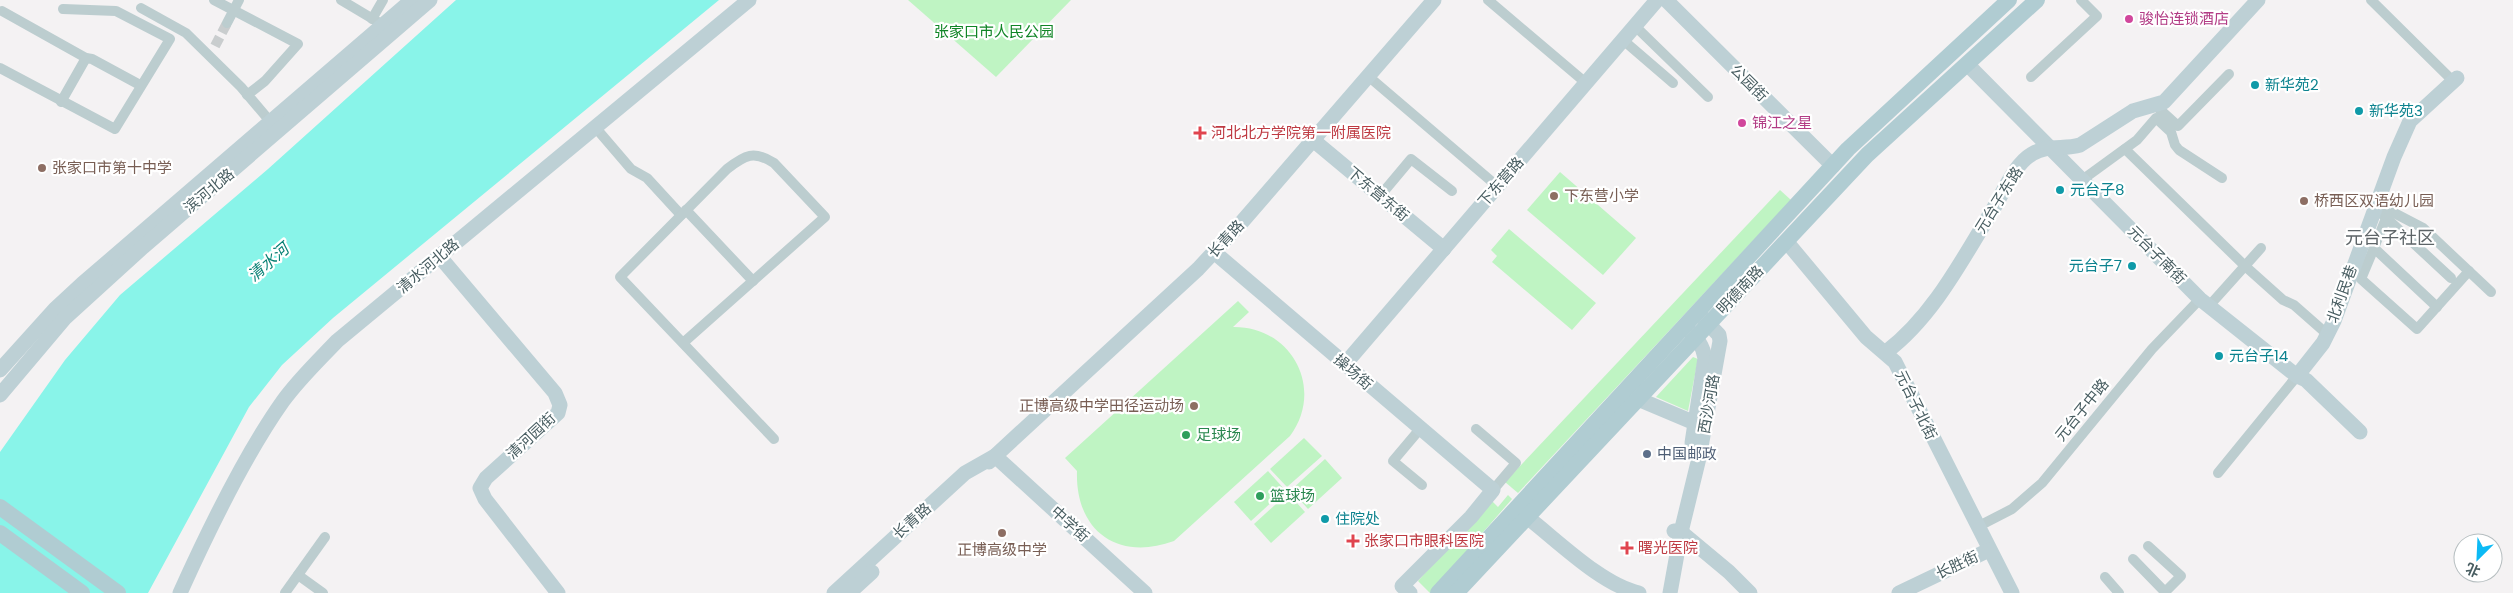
<svg xmlns="http://www.w3.org/2000/svg" width="2513" height="593" font-family="Poppins,'Noto Sans SC',sans-serif">
	<style>
		.green { fill: #bff4c3 }
		.water { fill: #89f4e9 }
		.lines { fill: none; stroke-linecap: round; stroke-linejoin: round }
		.street-tunnel { stroke: #c9cdce; stroke-width: 10; stroke-dasharray: 10 5; stroke-linecap: butt }
		.street { stroke: #bccdcf; stroke-width: 10 }
		.secondary { stroke: #bdd0d5; stroke-width: 15 }
		.primary { stroke: #b0ccd2; stroke-width: 16 }
		.hotel-dot { fill: #d1479c; stroke: #fff; stroke-width: 2 }
		.culture-dot { fill: #0f9aa8; stroke: #fff; stroke-width: 2 }
		.health-dot { fill: #e0444e; stroke: #fff; stroke-width: 2 }
		.education-dot { fill: #8d6e63; stroke: #fff; stroke-width: 2 }
		.leisure-dot { fill: #2e9e5b; stroke: #fff; stroke-width: 2 }
		.service-dot { fill: #5c6f8a; stroke: #fff; stroke-width: 2 }
		.labels { text-anchor: middle; stroke-width: 4.5; stroke-linejoin: round; paint-order: stroke }
		.hotel-label { font-size: 15px; fill: #b23c85; stroke: #fff; text-anchor: start }
		.park-label { font-size: 15px; fill: #108526; stroke: #fff }
		.street-label { font-size: 15px; fill: #485d61; stroke: #fff }
		.culture-label { font-size: 15px; fill: #0d838f; stroke: #fff; text-anchor: start }
		.health-label { font-size: 15px; fill: #be3a42; stroke: #fff; text-anchor: start }
		.education-label { font-size: 15px; fill: #785e54; stroke: #fff; text-anchor: start }
		.leisure-label { font-size: 15px; fill: #27864d; stroke: #fff; text-anchor: start }
		.service-label { font-size: 15px; fill: #4e5e75; stroke: #fff; text-anchor: start }
		.water-label { font-size: 16px; font-style: italic; fill: #078074; stroke: #fff }
		.quarter-label { font-size: 18px; fill: #5e6568; stroke: #fff }
	</style>
	<rect width="100%" height="100%" fill="#f4f2f3"/>
	<!-- green -->
	<g class="green">
		<polygon points="908,0 1071,0 996,77"/>
		<polygon points="1560,172 1636,238 1603,275 1527,210"/>
		<polygon points="1780,190 1791,200 1518,493 1505,482"/>
		<polygon points="1509,229 1596,303 1572,330 1492,262 1497,256 1491,250"/>
		<path d="M 1238,301 L 1249,312 L 1233,327 C 1292,326 1325,389 1290,436 L 1174,541 C 1117,562 1075,530 1077,471 L 1065,458 Z"/>
		<polygon points="1693,357 1698,359 1688,411 1656,397"/>
		<polygon points="1304,438 1322,456 1287,487 1270,469"/>
		<polygon points="1325,459 1342,478 1308,509 1291,490"/>
		<polygon points="1268,471 1285,490 1251,521 1234,502"/>
		<polygon points="1288,493 1305,512 1271,543 1254,524"/>
		<polygon points="1508,495 1512,499 1430,593 1418,581 1491,500 1498,507"/>
	</g>
	<!-- water -->
	<polygon class="water" points="456,0 719,0 333,318 282,365 249,407 148,593 0,593 0,452 65,360 120,295 268,169"/>
	<g class="lines">
		<!-- street-tunnel -->
		<polyline class="street-tunnel" points="215,46 227,23"/>
		<!-- street -->
		<g class="street">
			<polyline points="214,0 298,44 265,81 247,95"/>
			<polyline points="341,0 383,25 386,30"/>
			<polyline points="1488,0 1586,83"/>
			<polyline points="2371,0 2453,81"/>
			<polyline points="141,8 186,33 241,87 274,126"/>
			<polyline points="2,11 86,58 92,59 140,85"/>
			<polyline points="372,19 383,0"/>
			<polyline points="227,23 239,0"/>
			<polyline points="1635,26 1708,97"/>
			<polyline points="1623,40 1673,83"/>
			<polyline points="0,68 115,129 170,39 116,11 63,9"/>
			<polyline points="1368,76 1497,186"/>
			<polyline points="2031,77 2097,16 2081,0"/>
			<polyline points="61,102 86,58"/>
			<polyline points="2156,106 2178,126 2229,74"/>
			<polyline points="595,127 631,169 647,178 681,215"/>
			<polyline points="2125,149 2245,266 2283,300 2294,305 2327,334"/>
			<polyline points="2082,180 2137,140 2156,118 2171,132 2175,145 2179,150 2222,178"/>
			<polyline points="1380,196 1411,159 1452,191"/>
			<polyline points="2377,204 2423,228 2491,292"/>
			<polyline points="686,210 753,281"/>
			<polyline points="2382,214 2451,278"/>
			<polyline points="2386,218 2374,248 2437,307"/>
			<polyline points="2374,248 2361,279 2417,329 2469,271"/>
			<polyline points="2209,306 2261,248"/>
			<path d="M 683,343 L 825,217 L 774,163 C 754,150 745,155 727,169 L 620,277 L 774,439"/>
			<polyline points="1420,429 1393,461 1422,485"/>
			<polyline points="1476,429 1516,463 1493,490"/>
			<polyline points="2218,473 2297,376"/>
			<polyline points="1977,527 2012,509 2042,483 2152,349 2200,299"/>
			<polyline points="2148,546 2181,576 2165,592"/>
			<polyline points="2133,559 2166,593"/>
			<polyline points="298,575 323,593"/>
			<polyline points="2105,577 2119,593"/>
			<polyline points="285,593 325,537"/>
		</g>
		<!-- secondary -->
		<g class="secondary">
			<polyline points="1666,0 1833,166"/>
			<polyline points="1967,64 2200,299 2297,376 2306,380 2360,432"/>
			<polyline points="1313,140 1444,249"/>
			<polyline points="1786,241 1866,337 1895,362 2012,593"/>
			<polyline points="1214,252 1493,490 1471,517 1402,586 1410,593"/>
			<polyline points="440,257 555,393 560,405 558,413 486,478 480,488 485,499 558,593"/>
			<path d="M 1688,330 C 1698,338 1703,346 1705,358 L 1692,443"/>
			<path d="M 1886,352 C 1934,316 1964,256 1995,206 C 2005,189 2015,164 2032,154 C 2048,144 2064,150 2080,145 L 2133,111 L 2164,102 L 2258,0"/>
			<polyline points="1345,364 1657,0"/>
			<polyline points="0,370 55,309 82,284 412,0"/>
			<polyline points="2297,376 2323,343 2334,321 2394,157 2410,121 2457,78"/>
			<polyline points="0,395 65,318 143,247 430,0"/>
			<polyline points="1638,399 1695,423"/>
			<polyline points="989,462 995,456 1145,593"/>
			<path d="M 1527,517 C 1558,541 1602,585 1639,593"/>
			<polyline points="1674,531 1681,532 1729,572 1750,593"/>
			<path d="M 180,593 C 208,531 244,456 283,401 C 299,379 318,361 337,341 L 749,0"/>
			<polyline points="834,593 965,473 995,456 1198,269 1241,223 1434,0"/>
			<polyline points="849,593 872,572"/>
			<polyline points="1670,593 1681,532 1699,458 1720,341 1719,335 1700,315"/>
			<polyline points="1899,593 1989,550"/>
		</g>
		<!-- primary -->
		<g class="primary">
			<polyline points="0,507 118,593"/>
			<polyline points="0,533 82,593"/>
			<polyline points="1438,593 1848,149 2009,0"/>
			<polyline points="1456,593 1867,155 2037,0"/>
		</g>
	</g>
	<!-- markers -->
	<g class="hotel-dot">
		<circle cx="2129" cy="19" r="5"/>
		<circle cx="1742" cy="123" r="5"/>
	</g>
	<g class="culture-dot">
		<circle cx="2255" cy="85" r="5"/>
		<circle cx="2359" cy="111" r="5"/>
		<circle cx="2060" cy="190" r="5"/>
		<circle cx="2132" cy="266" r="5"/>
		<circle cx="2219" cy="356" r="5"/>
		<circle cx="1325" cy="519" r="5"/>
	</g>
	<g class="health-dot">
		<path d="M1197.5 125.5h5v5h5v5h-5v5h-5v-5h-5v-5h5z"/>
		<path d="M1350.5 533.5h5v5h5v5h-5v5h-5v-5h-5v-5h5z"/>
		<path d="M1624.5 540.5h5v5h5v5h-5v5h-5v-5h-5v-5h5z"/>
	</g>
	<g class="education-dot">
		<circle cx="42" cy="168" r="5"/>
		<circle cx="1554" cy="196" r="5"/>
		<circle cx="2304" cy="201" r="5"/>
		<circle cx="1194" cy="406" r="5"/>
		<circle cx="1002" cy="533" r="5"/>
	</g>
	<g class="leisure-dot">
		<circle cx="1186" cy="435" r="5"/>
		<circle cx="1260" cy="496" r="5"/>
	</g>
	<circle class="service-dot" cx="1647" cy="454" r="5"/>
	<g class="labels">
		<!-- hotel labels -->
		<g class="hotel-label">
			<text x="2139" y="24">骏怡连锁酒店</text>
			<text x="1752" y="128">锦江之星</text>
		</g>
		<!-- park labels -->
		<g class="park-label">
			<text x="994" y="37">张家口市人民公园</text>
		</g>
		<!-- street labels -->
		<g class="street-label">
			<text transform="translate(1749 83) rotate(45)" y="5">公园街</text>
			<text transform="translate(1501 182) rotate(-49)" y="5">下东营路</text>
			<text transform="translate(209 191) rotate(-40)" y="5">滨河北路</text>
			<text transform="translate(1378 194) rotate(40)" y="5">下东营东街</text>
			<text transform="translate(1999 200) rotate(-58)" y="5">元台子东路</text>
			<text transform="translate(1226 239) rotate(-47)" y="5">长青路</text>
			<text transform="translate(2157 255) rotate(45)" y="5">元台子南街</text>
			<text transform="translate(428 266) rotate(-40)" y="5">清水河北路</text>
			<text transform="translate(1740 290) rotate(-47)" y="5">明德南路</text>
			<text transform="translate(2342 294) rotate(-70)" y="5">北利民巷</text>
			<text transform="translate(1353 372) rotate(41)" y="5">操场街</text>
			<text transform="translate(1709 404) rotate(-80)" y="5">西沙河路</text>
			<text transform="translate(1916 405) rotate(64)" y="5">元台子北街</text>
			<text transform="translate(2082 410) rotate(-51)" y="5">元台子中路</text>
			<text transform="translate(531 436) rotate(-43)" y="5">清河园街</text>
			<text transform="translate(912 521) rotate(-42)" y="5">长青路</text>
			<text transform="translate(1070 524) rotate(42)" y="5">中学街</text>
			<text transform="translate(1957 565) rotate(-25)" y="5">长胜街</text>
		</g>
		<!-- culture labels -->
		<g class="culture-label">
			<text x="2265" y="90">新华苑2</text>
			<text x="2369" y="116">新华苑3</text>
			<text x="2070" y="195">元台子8</text>
			<text x="2122" y="271" text-anchor="end">元台子7</text>
			<text x="2229" y="361">元台子14</text>
			<text x="1335" y="524">住院处</text>
		</g>
		<!-- health labels -->
		<g class="health-label">
			<text x="1211" y="138">河北北方学院第一附属医院</text>
			<text x="1364" y="546">张家口市眼科医院</text>
			<text x="1638" y="553">曙光医院</text>
		</g>
		<!-- education labels -->
		<g class="education-label">
			<text x="52" y="173">张家口市第十中学</text>
			<text x="1564" y="201">下东营小学</text>
			<text x="2314" y="206">桥西区双语幼儿园</text>
			<text x="1184" y="411" text-anchor="end">正博高级中学田径运动场</text>
			<text x="1002" y="555" text-anchor="middle">正博高级中学</text>
		</g>
		<!-- leisure labels -->
		<g class="leisure-label">
			<text x="1196" y="440">足球场</text>
			<text x="1270" y="501">篮球场</text>
		</g>
		<!-- service labels -->
		<g class="service-label">
			<text x="1657" y="459">中国邮政</text>
		</g>
		<!-- water labels -->
		<g class="water-label">
			<text transform="translate(268 262) rotate(-41)" y="6">清水河</text>
		</g>
		<!-- quarter labels -->
		<g class="quarter-label">
			<text x="2390" y="244">元台子社区</text>
		</g>
	</g>
	<!-- north arrow -->
	<g transform="translate(2478 558) rotate(204)"><circle r="24" fill="#ffffff" stroke="#b6bec0"/>
	<path d="M0-4L9 19L0 12L-9 19Z" fill="#0cbaf5"/>
	<text y="-8" font-size="14" font-weight="bold" text-anchor="middle" fill="#485d61">北</text>
	</g>
</svg>
